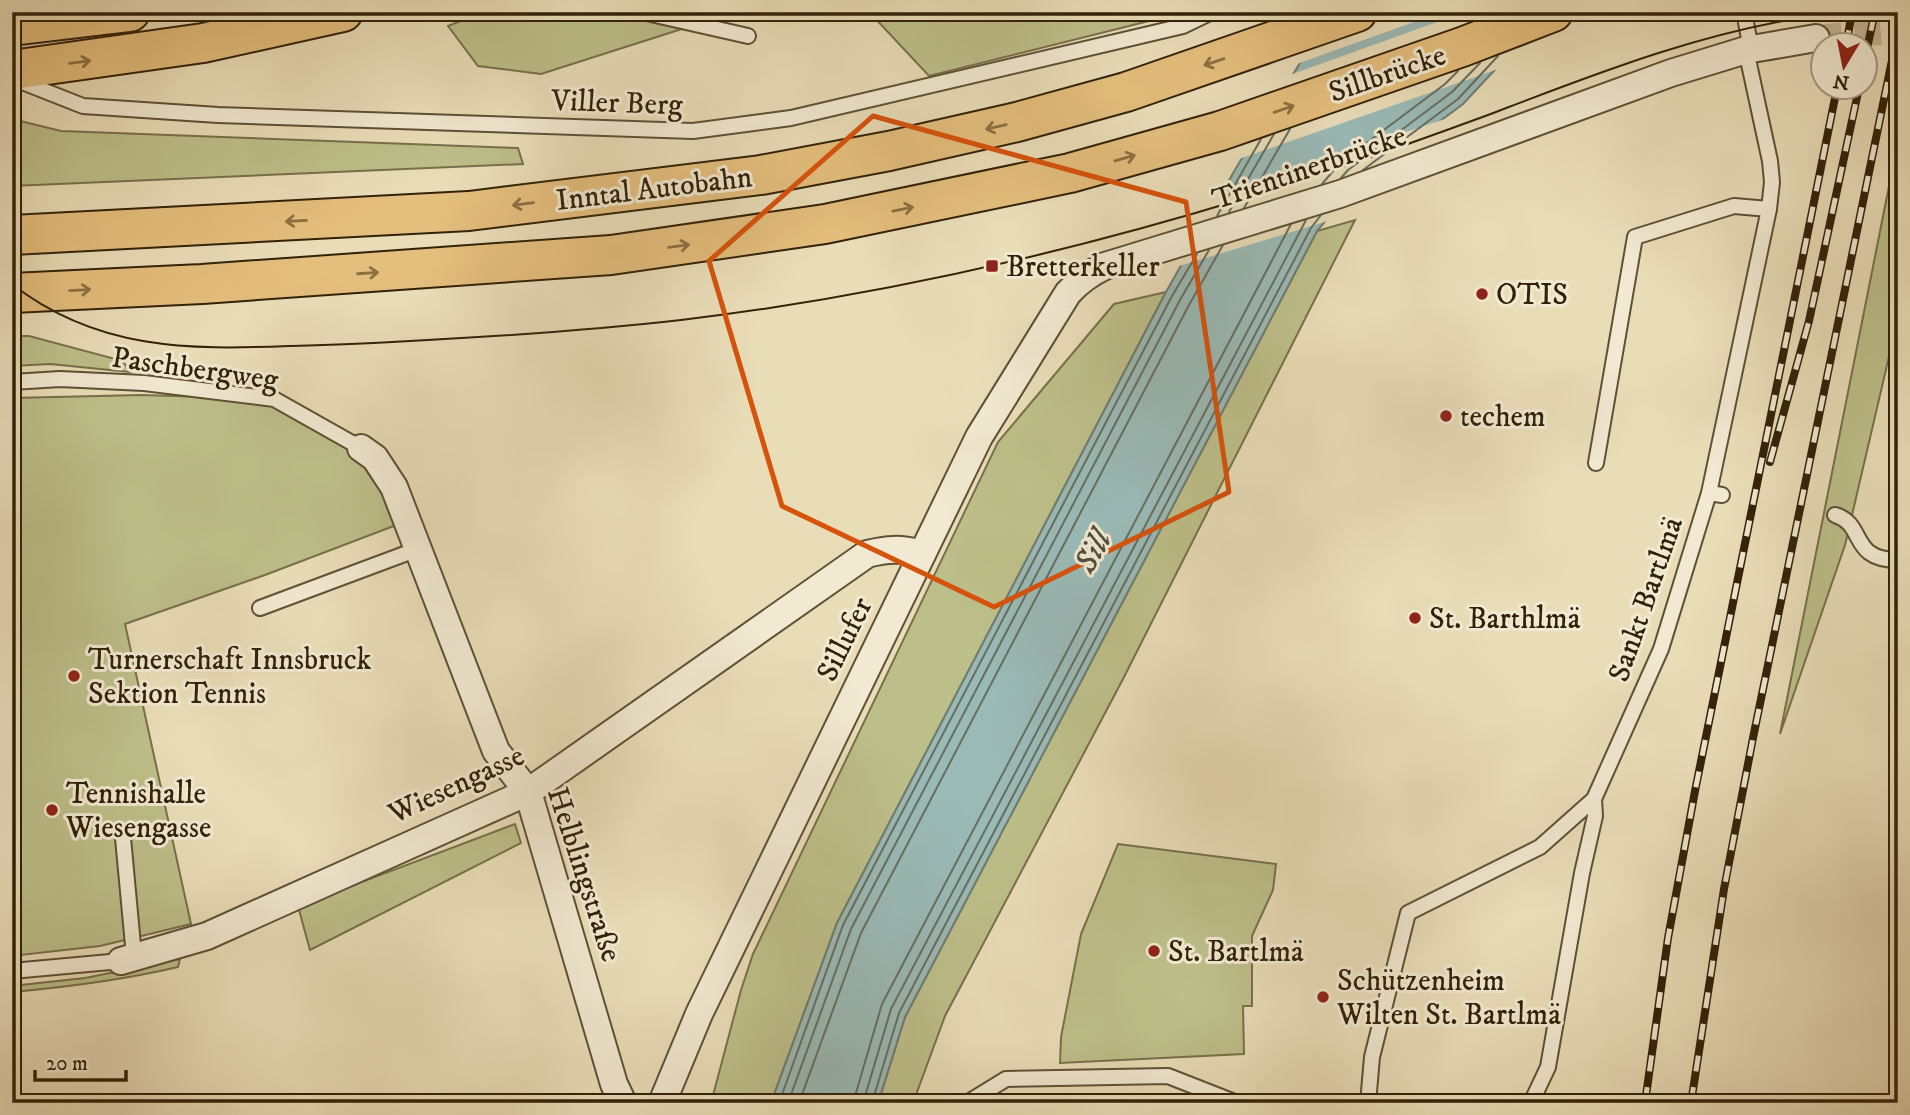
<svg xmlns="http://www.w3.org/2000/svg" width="1910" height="1115" font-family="'IM FELL DW Pica',serif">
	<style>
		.green { fill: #bdbf8a; stroke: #78704a; stroke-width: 2 }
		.water { fill: #9abab7; stroke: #707d71; stroke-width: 2 }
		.pier { fill: #e9ddb8 }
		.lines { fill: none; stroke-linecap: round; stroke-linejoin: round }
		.shore { stroke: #666e60; stroke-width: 2 }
		.street-tunnel { stroke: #c4b795; stroke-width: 26; stroke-dasharray: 26 13; stroke-linecap: butt }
		.lane-casing { stroke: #605035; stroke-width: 18 }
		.street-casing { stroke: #605035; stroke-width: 30 }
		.highway-casing { stroke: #322109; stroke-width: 42 }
		.lane { stroke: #f1e9d1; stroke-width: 14 }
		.street { stroke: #f1e9d1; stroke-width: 26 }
		.highway { stroke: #e4be7c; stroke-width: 38 }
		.tram { stroke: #322109; stroke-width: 2 }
		.rail-casing { stroke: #322109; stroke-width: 8 }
		.rail { stroke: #f1e9d1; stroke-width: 5; stroke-dasharray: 16; stroke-linecap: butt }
		.oneway { stroke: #8b7042 }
		.marked { fill: none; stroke: #d6530c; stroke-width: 5; stroke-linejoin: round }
		.poi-dot { fill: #8f2418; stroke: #f1e9d1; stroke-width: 2.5 }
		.labels { text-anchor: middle; stroke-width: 6; stroke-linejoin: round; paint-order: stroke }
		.street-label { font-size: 30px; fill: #322109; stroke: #f1e9d1 }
		.poi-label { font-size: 30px; fill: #322109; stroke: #f1e9d1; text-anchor: start }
		.water-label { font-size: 32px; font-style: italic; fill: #514f3d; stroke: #f1e9d1 }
	</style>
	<rect width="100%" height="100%" fill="#e9ddb8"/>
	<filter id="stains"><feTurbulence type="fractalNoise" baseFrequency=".00286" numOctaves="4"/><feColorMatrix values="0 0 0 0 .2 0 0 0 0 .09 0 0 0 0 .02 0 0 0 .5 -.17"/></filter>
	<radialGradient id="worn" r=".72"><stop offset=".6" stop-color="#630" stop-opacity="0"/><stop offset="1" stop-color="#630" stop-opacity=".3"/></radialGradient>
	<!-- green -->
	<g class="green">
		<polygon points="483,12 735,12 541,74 478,66 448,26"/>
		<polygon points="858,12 1185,12 929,76 872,15"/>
		<polygon points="12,119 61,131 518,148 523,164 12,186"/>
		<polygon points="1898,141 1898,318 1845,545 1780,734"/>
		<polygon points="1355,220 1123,679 945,1016 913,1103 878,1103 905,1017 1317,231"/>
		<polygon points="1166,292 837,923 771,1103 711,1103 741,990 753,954 998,442 1114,304"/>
		<polygon points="12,336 29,336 123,361 130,372 50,364 12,366"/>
		<polygon points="141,395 274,399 361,448 407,521 265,575 125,624 191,924 100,946 12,956 12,398"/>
		<polygon points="515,824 521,843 310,950 298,906"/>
		<polygon points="1118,844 1276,864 1273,890 1252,936 1252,1006 1243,1006 1244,1054 1060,1063 1061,1037 1081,934"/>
		<path d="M 180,959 L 178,967 C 123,980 68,987 12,992 L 12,986 L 85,978 Z"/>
	</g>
	<!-- water -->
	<polygon class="water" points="1331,12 1542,12 1518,45 1463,104 1357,183 1317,231 905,1017 878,1103 771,1103 837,923 1166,292 1236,168"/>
	<!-- pier -->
	<g class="pier">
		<polygon points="1327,12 1442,12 1294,65"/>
		<polygon points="1465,12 1545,12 1521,47 1501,68 1236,160 1287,76"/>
		<polygon points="1451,117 1359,186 1331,220 1176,267 1217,195"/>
	</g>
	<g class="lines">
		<!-- shore -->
		<g class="shore">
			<polyline points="1363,170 1458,99 1498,56"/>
			<polyline points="1341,178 1348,170 1452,92 1480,63"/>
			<polyline points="1322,184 1340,163 1445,84 1458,71"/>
			<polyline points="1244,208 1290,129"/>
			<polyline points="1229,212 1274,134"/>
			<polyline points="1217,216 1261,139"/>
			<polyline points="779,1103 843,925 1172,296 1197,254"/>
			<polyline points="788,1103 851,929 1180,300 1209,250"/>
			<polyline points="799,1103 861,933 1189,305 1223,245"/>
			<polyline points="853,1103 882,1004 1291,224"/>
			<polyline points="863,1103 891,1009 1306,220"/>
			<polyline points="872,1103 899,1013 1311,228 1321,215"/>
		</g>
		<!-- street-tunnel -->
		<polyline class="street-tunnel" points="1816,38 1898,30"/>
		<!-- lane casing -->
		<g class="lane-casing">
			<g id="lane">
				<polyline points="642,12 748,36"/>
				<polyline points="1744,12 1751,49"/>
				<polyline points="17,80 83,106 218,115 693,131 791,118 1183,26 1212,12"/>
				<polyline points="12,382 60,379 144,383 274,399 361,448"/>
				<polyline points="1596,463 1635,237 1734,206 1769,209"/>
				<polyline points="1709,493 1722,495"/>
				<path d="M 1835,515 C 1866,524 1849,560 1898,560"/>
				<polyline points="260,608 418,549"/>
				<polyline points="123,838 134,956"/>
				<polyline points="12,971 121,961"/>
				<polyline points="967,1103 1006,1079 1168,1076 1237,1103"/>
				<polyline points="1368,1103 1372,1057 1408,913 1540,847 1594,799 1661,649 1709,493 1769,209 1772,182 1770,161 1746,50"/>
				<polyline points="1531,1103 1548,1067 1582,873 1595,816 1594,799"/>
			</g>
		</g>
		<!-- street casing -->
		<g class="street-casing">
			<g id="street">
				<polyline points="361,448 375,458 394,487 496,751 528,792 614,1084 623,1103"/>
				<path d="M 121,961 L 207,936 L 528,792 L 867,554 C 887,549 901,548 922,554"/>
				<path d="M 662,1103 L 699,1014 L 979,437 L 1068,293 C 1079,281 1090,273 1105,266 L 1340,194 L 1671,73 L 1746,50 L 1816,38"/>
			</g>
		</g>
		<!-- highway casing -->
		<g class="highway-casing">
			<g id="highway">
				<polyline points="12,26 130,12"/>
				<polyline points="12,70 203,43 343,12"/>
				<polyline points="12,235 469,211 761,175 889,151 1017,122 1126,92 1357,12"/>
				<polyline points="12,293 202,284 611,255 825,224 1070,173 1220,131 1462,47 1553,12"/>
			</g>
		</g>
		<!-- lane -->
		<use href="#lane" class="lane"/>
		<!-- street -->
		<use href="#street" class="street"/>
		<!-- highway -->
		<use href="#highway" class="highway"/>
		<!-- tram -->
		<path class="tram" d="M 12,284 C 96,350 189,350 289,346 C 323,345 358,344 392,342 C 489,337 585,331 681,320 C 874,297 1063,254 1249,197 C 1329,173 1409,144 1488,115 C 1598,73 1701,32 1819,15"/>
		<!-- rail casing -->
		<g class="rail-casing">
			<g id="rail">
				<polyline points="1846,46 1852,12"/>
				<polyline points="1864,62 1875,12"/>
				<polyline points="1770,462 1809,321 1859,88"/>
				<polyline points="1645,1103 1668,938 1695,791 1837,88"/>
				<polyline points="1691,1103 1724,889 1753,738 1898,31"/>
			</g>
		</g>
		<!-- rail -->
		<use href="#rail" class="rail"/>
	</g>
	<!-- one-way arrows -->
	<defs><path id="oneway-shaft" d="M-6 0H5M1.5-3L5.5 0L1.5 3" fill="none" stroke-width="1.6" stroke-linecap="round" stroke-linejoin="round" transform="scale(1.75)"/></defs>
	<g class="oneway">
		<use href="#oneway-shaft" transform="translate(80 62) rotate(-8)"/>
		<use href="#oneway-shaft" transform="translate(1214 62) rotate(161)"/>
		<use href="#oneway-shaft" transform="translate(1284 109) rotate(-19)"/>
		<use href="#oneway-shaft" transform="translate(996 127) rotate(167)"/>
		<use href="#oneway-shaft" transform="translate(1125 158) rotate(-16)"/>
		<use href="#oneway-shaft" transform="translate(523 204) rotate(173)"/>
		<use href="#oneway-shaft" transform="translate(903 209) rotate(-11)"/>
		<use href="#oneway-shaft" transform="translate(296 221) rotate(177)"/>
		<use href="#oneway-shaft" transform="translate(679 246) rotate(-8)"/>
		<use href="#oneway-shaft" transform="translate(368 273) rotate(-4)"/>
		<use href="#oneway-shaft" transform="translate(80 290) rotate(-3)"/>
	</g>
	<!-- marked area -->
	<path class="marked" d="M 873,116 L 1186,202 L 1229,492 L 994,607 L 782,506 L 709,261 Z"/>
	<!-- markers -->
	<g class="poi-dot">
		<rect x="985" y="259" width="14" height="14" rx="3.5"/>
		<circle cx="1482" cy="294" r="7"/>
		<circle cx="1446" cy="416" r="7"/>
		<circle cx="1415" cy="618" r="7"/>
		<circle cx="74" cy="676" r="7"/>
		<circle cx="52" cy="810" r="7"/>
		<circle cx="1154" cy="951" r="7"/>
		<circle cx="1323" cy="997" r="7"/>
	</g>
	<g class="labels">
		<!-- street labels -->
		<g class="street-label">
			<text transform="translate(1387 73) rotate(-19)" y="10">Sillbrücke</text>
			<text transform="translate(617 102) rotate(2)" y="10">Viller Berg</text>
			<text transform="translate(1309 167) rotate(-19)" y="10">Trientinerbrücke</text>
			<text transform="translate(654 188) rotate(-7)" y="10">Inntal Autobahn</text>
			<text transform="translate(195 368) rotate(8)" y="10">Paschbergweg</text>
			<text transform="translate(1645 599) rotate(-71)" y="10">Sankt Bartlmä</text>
			<text transform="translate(844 639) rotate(-64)" y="10">Sillufer</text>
			<text transform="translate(456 784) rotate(-25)" y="10">Wiesengasse</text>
			<text transform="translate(585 874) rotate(72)" y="10">Helblingstraße</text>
		</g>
		<!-- poi labels -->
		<g class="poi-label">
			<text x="1006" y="276">Bretterkeller</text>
			<text x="1496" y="304">OTIS</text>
			<text x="1460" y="426">techem</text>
			<text x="1429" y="628">St. Barthlmä</text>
			<text x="88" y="669">Turnerschaft Innsbruck<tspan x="88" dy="34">Sektion Tennis</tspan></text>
			<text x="66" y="803">Tennishalle<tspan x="66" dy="34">Wiesengasse</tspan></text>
			<text x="1168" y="961">St. Bartlmä</text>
			<text x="1337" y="990">Schützenheim<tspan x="1337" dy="34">Wilten St. Bartlmä</tspan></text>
		</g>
		<!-- water labels -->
		<g class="water-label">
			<text transform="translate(1092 551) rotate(-62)" y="11">Sill</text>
		</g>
	</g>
	<!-- margin -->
	<rect width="1910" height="1115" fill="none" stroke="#e9ddb8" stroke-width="42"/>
	<rect x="14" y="14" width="1882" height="1087" fill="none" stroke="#322109" stroke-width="3.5"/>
	<rect x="21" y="21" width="1868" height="1073" fill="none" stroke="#322109" stroke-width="2"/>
	<!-- north arrow -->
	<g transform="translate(1844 66) rotate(190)"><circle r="33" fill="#f1e9d1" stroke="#a59981" stroke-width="2"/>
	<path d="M0-5L12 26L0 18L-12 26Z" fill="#8f2418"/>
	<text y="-10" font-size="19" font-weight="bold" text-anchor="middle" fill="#322109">N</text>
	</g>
	<!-- scale -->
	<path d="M35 1070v10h91v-10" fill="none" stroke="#322109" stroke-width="3.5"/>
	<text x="46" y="1070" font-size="21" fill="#322109" stroke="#f1e9d1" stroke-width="5" paint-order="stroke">20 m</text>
	<rect width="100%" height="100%" filter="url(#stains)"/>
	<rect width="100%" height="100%" fill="url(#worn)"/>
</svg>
